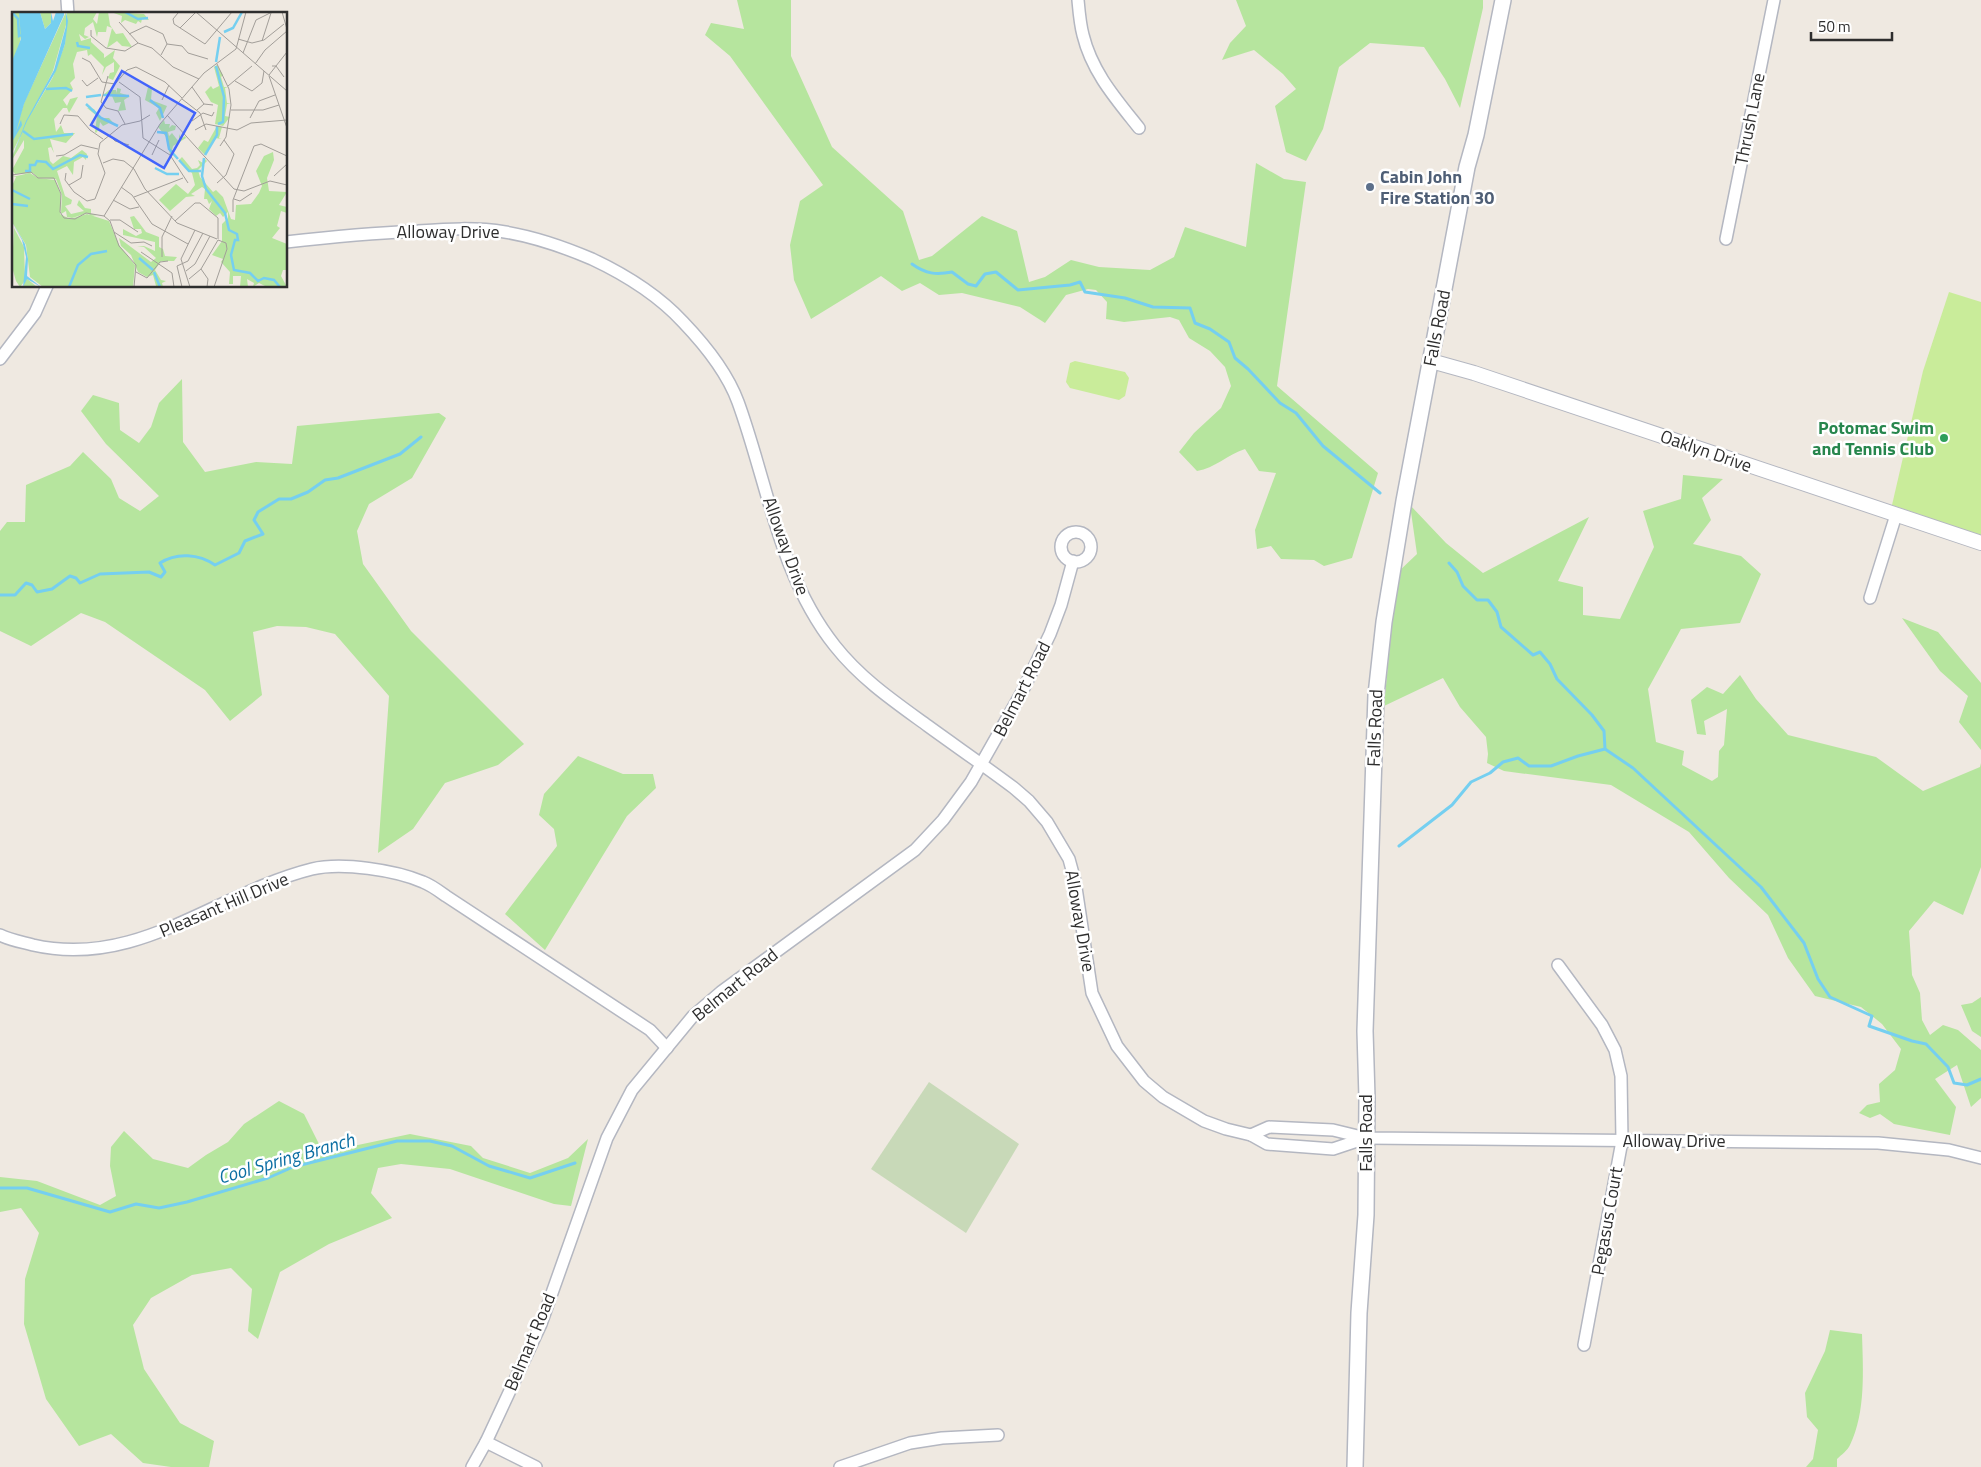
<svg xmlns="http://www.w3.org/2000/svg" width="1981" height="1467" font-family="'Titillium Web',sans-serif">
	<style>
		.green { fill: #b6e59e }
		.cemetery { fill: #c8d9b8 }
		.pitch { fill: #c9ec9a }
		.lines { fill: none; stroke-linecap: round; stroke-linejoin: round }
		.stream { stroke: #75cff0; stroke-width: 3 }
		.minor-casing { stroke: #b4b7c1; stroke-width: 14 }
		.tertiary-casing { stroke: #b4b7c1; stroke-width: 16 }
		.secondary-casing { stroke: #b4b7c1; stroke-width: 18 }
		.minor { stroke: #fff; stroke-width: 11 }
		.tertiary { stroke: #fff; stroke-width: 14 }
		.secondary { stroke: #fff; stroke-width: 15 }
		.service-dot { fill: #5c6f8a; stroke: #fff; stroke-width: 2 }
		.leisure-dot { fill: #2e9e5b; stroke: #fff; stroke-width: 2 }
		.labels { text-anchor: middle; stroke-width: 5; stroke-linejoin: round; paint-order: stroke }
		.street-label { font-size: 18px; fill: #2e2e2e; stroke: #fff }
		.service-label { font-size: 18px; font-weight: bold; fill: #4e5e75; stroke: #fff; text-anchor: start }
		.leisure-label { font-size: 18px; font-weight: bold; fill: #27864d; stroke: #fff; text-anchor: end }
		.water-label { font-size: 19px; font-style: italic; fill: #0d6fa3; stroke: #fff }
		.inset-river { fill: none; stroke: #75cff0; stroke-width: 2.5 }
		.inset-road { fill: none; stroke: #a29e99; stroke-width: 1 }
		.view { fill: #4264fb; fill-opacity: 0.15; stroke: #4264fb; stroke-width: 2.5 }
		.inset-edge { fill: none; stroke: #2e2e2e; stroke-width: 2.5 }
	</style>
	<rect width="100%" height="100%" fill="#efe9e1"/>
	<!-- green -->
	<g class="green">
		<path d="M 737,0 L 791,0 L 791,56 L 832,147 L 903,211 L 919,260 L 932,256 L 982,216 L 1017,231 L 1029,282 L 1045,277 L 1071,260 L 1099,267 L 1150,270 L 1174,257 L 1185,227 L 1246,247 L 1256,163 L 1284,179 L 1306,182 L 1277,386 L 1378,473 L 1352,558 L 1324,566 L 1314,560 L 1281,559 L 1271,546 L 1257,549 L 1255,530 L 1276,473 L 1259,471 L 1245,449 C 1227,455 1215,468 1197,471 L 1179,452 L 1194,433 L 1221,408 L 1231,386 L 1225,367 L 1210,351 L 1189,338 L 1179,320 L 1170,317 L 1124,322 L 1106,319 L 1107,302 L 1096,290 L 1088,289 L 1066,295 L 1045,323 L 1020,307 L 962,293 L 939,295 L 920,283 L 902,291 L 881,276 L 811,319 L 794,280 L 790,245 L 800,201 L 823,185 L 730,56 L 705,35 L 711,23 L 744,29 Z"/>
		<polygon points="1236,0 1483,0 1483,8 1460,108 1445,79 1424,47 1370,43 1339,67 1323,129 1306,161 1286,152 1275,106 1296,89 1283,74 1254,50 1222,60 1230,43 1246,26"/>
		<polygon points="182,379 183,442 205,472 256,462 292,464 297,426 439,413 446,418 412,478 369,504 357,531 363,564 411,631 524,744 498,765 445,783 413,829 378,853 389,696 335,634 306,627 277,626 253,632 262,695 230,721 205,690 105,622 81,613 31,646 0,631 0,531 7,522 25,522 26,485 70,466 83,452 111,479 119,498 140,511 159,496 106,444 81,411 93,395 119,403 120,430 139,443 151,427 159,403"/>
		<polygon points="1683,475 1723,479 1702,498 1711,520 1693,544 1741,556 1761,574 1740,623 1681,629 1648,689 1656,742 1684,751 1682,765 1712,781 1718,777 1719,751 1724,745 1727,709 1704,721 1706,735 1697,734 1691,700 1707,687 1723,694 1740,675 1756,699 1788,735 1876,757 1923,791 1980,767 1981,763 1981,867 1963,915 1934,901 1909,931 1912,975 1920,993 1922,1020 1930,1035 1943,1025 1958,1030 1981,1050 1981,1098 1971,1107 1957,1065 1935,1079 1956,1107 1950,1135 1894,1124 1880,1114 1870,1118 1859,1113 1867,1105 1880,1102 1879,1084 1895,1070 1901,1049 1882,1024 1861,1007 1815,996 1788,958 1768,915 1729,878 1689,832 1611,785 1504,771 1487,763 1488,754 1486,737 1460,707 1443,678 1384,706 1397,573 1417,554 1410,505 1446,543 1483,573 1589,517 1558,581 1583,587 1583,615 1620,619 1654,547 1643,511 1681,499"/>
		<polygon points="1902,618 1938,632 1981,683 1981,750 1959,722 1968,696 1940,671"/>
		<polygon points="578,756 623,774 653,774 656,788 627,816 545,950 505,914 557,846 554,829 539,815 544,794"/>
		<polygon points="1981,997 1981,1037 1972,1031 1961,1005 1972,1003"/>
		<polygon points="279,1101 304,1114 319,1144 339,1149 410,1134 471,1146 483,1158 530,1173 568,1158 588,1139 571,1206 554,1204 450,1169 401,1164 378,1168 371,1193 392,1218 329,1244 280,1272 258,1339 248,1331 252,1289 231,1268 192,1275 151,1298 133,1325 144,1369 180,1423 214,1441 209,1467 171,1467 143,1463 111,1434 79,1446 46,1399 24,1324 25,1279 39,1233 21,1208 0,1212 0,1177 37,1181 100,1205 116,1196 110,1166 111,1147 124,1131 153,1159 188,1168 206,1155 228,1142 244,1124"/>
		<path d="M 1830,1330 L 1862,1334 C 1863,1370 1866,1412 1850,1445 C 1848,1450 1841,1455 1837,1459 L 1837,1467 L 1806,1467 L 1813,1459 L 1818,1430 L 1807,1417 L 1805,1393 L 1825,1351 Z"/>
	</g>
	<!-- cemetery -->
	<polygon class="cemetery" points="929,1082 1019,1144 966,1233 871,1169"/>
	<!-- pitch -->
	<g class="pitch">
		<polygon points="1949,292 1981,302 1981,536 1892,505 1923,371"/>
		<polygon points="1075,361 1125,372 1129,378 1125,396 1119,400 1070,388 1066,382 1070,363"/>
	</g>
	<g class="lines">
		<!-- stream -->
		<g class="stream">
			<path d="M 912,264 C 926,274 936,275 952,272 L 968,284 L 976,286 L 985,274 L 996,272 L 1018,290 L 1070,285 L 1080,282 L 1085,292 L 1125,298 L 1153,307 L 1190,308 L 1195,323 L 1210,329 L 1229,342 L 1235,358 L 1248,369 L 1280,403 L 1296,413 L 1323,446 L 1380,493"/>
			<polyline points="1449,563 1457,572 1463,586 1477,600 1488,600 1497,612 1501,627 1533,655 1540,652 1550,664 1557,679 1592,715 1604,731 1605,749"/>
			<path d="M 0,595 L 15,595 L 26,583 L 32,585 L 37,592 L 52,589 L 70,576 L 76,578 L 80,583 L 100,574 L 149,572 L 161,577 L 165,572 L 160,563 C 177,552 199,554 215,565 L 239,553 L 245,541 L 263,534 L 254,520 L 258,512 L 279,499 L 291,499 L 308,492 L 325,480 L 338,478 L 400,454 L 421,437"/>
			<polyline points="1399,846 1452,805 1471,782 1490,773 1503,762 1518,758 1529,766 1551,766 1578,756 1605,749 1633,768 1761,887 1804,943 1818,979 1830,997 1872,1016 1869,1026 1912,1041 1926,1044 1948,1067 1954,1083 1967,1085 1981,1079"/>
			<polyline points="0,1188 27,1188 110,1212 136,1204 159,1208 187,1202 268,1178 293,1167 397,1141 430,1141 452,1146 489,1166 530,1178 575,1163"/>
		</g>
		<!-- minor casing -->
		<g class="minor-casing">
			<g id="minor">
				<polyline points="67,0 68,14"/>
				<path d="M 1078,0 C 1079,11 1080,24 1083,35 C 1092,72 1116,99 1139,128"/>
				<polyline points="1726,239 1774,0"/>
				<path d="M 286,242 C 330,237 374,233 418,231 C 447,229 476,227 505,232 C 535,237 564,247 592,259 C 626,275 658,295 683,322 C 705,345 727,372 738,402 C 768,484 779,576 835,646 C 861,679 895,702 928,726 C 957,747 986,767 1014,788 L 1029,801 L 1047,822 L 1069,859 L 1075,881 L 1092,993 L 1117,1046 L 1144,1081 L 1163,1097 L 1204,1121 L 1226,1129 L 1251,1135 L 1267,1144 L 1333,1149 L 1366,1138"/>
				<polyline points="0,359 35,313 47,286"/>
				<circle cx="1076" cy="547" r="15"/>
				<polyline points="1870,598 1896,515"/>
				<path d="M 0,935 C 10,940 22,942 33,945 C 138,969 216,893 312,869 C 342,862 395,870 423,882 C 431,885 439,891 446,896 L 650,1030 L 667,1048"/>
				<polyline points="1558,965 1602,1025 1615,1050 1621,1076 1622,1141 1584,1345"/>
				<polyline points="1251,1135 1269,1127 1333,1130 1366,1138 1878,1143 1949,1150 1981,1158"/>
				<polyline points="486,1442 536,1467"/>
				<polyline points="472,1467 486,1442 541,1324 607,1138 632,1090 693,1016 721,992 915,850 943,820 971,782 1022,692 1050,634 1061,605 1073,561"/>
				<polyline points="840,1467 910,1443 942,1438 998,1435"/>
			</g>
		</g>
		<!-- tertiary casing -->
		<g class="tertiary-casing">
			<polyline id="tertiary" points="1431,361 1474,373 1981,543"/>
		</g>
		<!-- secondary casing -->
		<g class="secondary-casing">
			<polyline id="secondary" points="1355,1467 1359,1313 1366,1215 1367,1098 1365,1031 1376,695 1384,622 1404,501 1467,167 1476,135 1503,0"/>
		</g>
		<!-- minor -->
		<use href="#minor" class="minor"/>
		<!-- tertiary -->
		<use href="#tertiary" class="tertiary"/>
		<!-- secondary -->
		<use href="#secondary" class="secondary"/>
	</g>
	<!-- markers -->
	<circle class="service-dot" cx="1370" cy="187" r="5"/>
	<circle class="leisure-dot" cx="1944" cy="438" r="5"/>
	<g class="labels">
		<!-- street labels -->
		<g class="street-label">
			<text transform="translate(1750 119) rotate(-79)" y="6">Thrush Lane</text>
			<text x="448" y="238">Alloway Drive</text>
			<text transform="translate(1437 328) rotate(-79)" y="6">Falls Road</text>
			<text transform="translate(1706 451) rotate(19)" y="6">Oaklyn Drive</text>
			<text transform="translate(786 546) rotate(70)" y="6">Alloway Drive</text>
			<text transform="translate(1022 689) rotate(-63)" y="6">Belmart Road</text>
			<text transform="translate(1375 728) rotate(-88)" y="6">Falls Road</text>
			<text transform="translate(224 905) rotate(-23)" y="6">Pleasant Hill Drive</text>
			<text transform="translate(1080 921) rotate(80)" y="6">Alloway Drive</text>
			<text transform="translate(735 985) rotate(-39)" y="6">Belmart Road</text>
			<text transform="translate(1366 1133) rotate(-90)" y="6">Falls Road</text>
			<text x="1674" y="1147">Alloway Drive</text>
			<text transform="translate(1607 1221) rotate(-80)" y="6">Pegasus Court</text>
			<text transform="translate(530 1342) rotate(-67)" y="6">Belmart Road</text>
		</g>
		<!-- service labels -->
		<g class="service-label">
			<text x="1380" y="183">Cabin John<tspan x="1380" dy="21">Fire Station 30</tspan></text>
		</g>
		<!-- leisure labels -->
		<g class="leisure-label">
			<text x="1934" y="434">Potomac Swim<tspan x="1934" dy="21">and Tennis Club</tspan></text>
		</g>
		<!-- water labels -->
		<g class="water-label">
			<text transform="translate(286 1158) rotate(-16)" y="7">Cool Spring Branch</text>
		</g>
	</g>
	<!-- overview -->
	<g transform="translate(12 12)">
		<rect width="275" height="275" fill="#efe9e1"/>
		<path d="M 0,0 L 8,0 L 11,14 L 6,40 L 0,49 ZM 28,0 L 39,0 L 39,11 L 33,17 ZM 54,0 L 54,13 L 41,59 L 0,141 L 0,130 L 12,91 ZM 55,0 L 85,0 L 81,7 L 85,12 L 87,0 L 96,0 L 98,13 L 104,22 L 111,21 L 120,35 L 110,34 L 105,29 L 95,36 L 100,16 L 95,14 L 94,20 L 86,20 L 85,25 L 81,10 L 73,16 L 72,23 L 77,25 L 73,27 L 67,22 L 69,29 L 79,26 L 79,30 L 92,42 L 92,46 L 103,38 L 101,46 L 108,54 L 101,68 L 96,66 L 98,61 L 102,60 L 102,50 L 94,55 L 90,63 L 92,55 L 79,42 L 76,44 L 75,38 L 65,40 L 61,52 L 63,66 L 58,71 L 61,77 L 51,88 L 55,94 L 58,87 L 66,85 L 57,101 L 55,96 L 51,96 L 42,107 L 44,120 L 49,113 L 52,121 L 63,121 L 54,131 L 38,127 L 42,141 L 39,135 L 36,136 L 38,149 L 41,152 L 51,144 L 59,146 L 70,138 L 75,142 L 74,148 L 71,145 L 62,150 L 61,163 L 55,154 L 45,159 L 53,184 L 60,188 L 59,192 L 53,194 L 59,202 L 72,199 L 65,193 L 67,188 L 73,196 L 79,197 L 79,202 L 85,203 L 79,204 L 76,201 L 60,206 L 55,205 L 54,199 L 49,202 L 50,183 L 44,167 L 26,166 L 21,161 L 3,162 L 0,158 L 12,136 L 12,128 L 0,148 L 0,145 L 15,109 L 41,65 L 53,32 ZM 99,0 L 132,2 L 137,8 L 130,7 L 129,11 L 126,9 L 124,12 L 113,8 L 109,11 L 110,4 ZM 205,53 L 211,63 L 209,65 L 212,75 L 216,75 L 213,76 L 215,91 L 219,91 L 215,92 L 213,104 L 218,105 L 211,114 L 203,112 L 206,93 L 199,90 L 193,80 L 199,74 L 201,77 L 207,74 L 202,55 ZM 136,75 L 140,76 L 139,88 L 155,94 L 148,109 L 144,101 L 147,96 L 133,88 ZM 105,76 L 109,77 L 108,81 L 118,84 L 112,88 L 114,98 L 106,99 L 109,90 L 103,91 L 100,84 L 90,84 L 97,78 L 104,78 L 105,81 ZM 75,96 L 82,97 L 88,106 L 97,106 L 106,116 L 99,110 L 91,114 L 88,110 L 87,117 L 84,121 L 83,120 L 85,104 ZM 152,108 L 153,112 L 158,112 L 157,116 L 160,113 L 164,114 L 163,118 L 156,120 L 157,124 L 160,121 L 167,130 L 167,122 L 169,127 L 173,124 L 174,126 L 161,134 L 160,138 L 163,138 L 158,143 L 155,126 L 146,115 ZM 205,114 L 210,115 L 207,126 L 210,127 L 203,126 L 193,143 L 186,136 L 192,128 L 196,130 ZM 261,140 L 262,148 L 255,166 L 257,179 L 275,180 L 267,193 L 275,195 L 275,201 L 269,199 L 265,214 L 268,216 L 260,226 L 275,232 L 275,258 L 271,258 L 269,264 L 275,275 L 255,275 L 247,271 L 241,275 L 242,271 L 235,267 L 236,275 L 228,275 L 229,264 L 221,264 L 221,272 L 217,272 L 218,260 L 209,250 L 211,247 L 200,243 L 210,229 L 210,212 L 216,206 L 216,200 L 211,205 L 208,201 L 204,204 L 197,197 L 200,189 L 197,192 L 195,187 L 192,187 L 193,177 L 190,175 L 179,182 L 183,184 L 174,185 L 158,199 L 147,188 L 164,172 L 176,182 L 183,173 L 180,161 L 167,148 L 170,145 L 180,157 L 185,156 L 188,153 L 186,148 L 191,151 L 192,146 L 195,149 L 186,158 L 188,165 L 201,180 L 204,178 L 211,185 L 219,207 L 223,208 L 224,193 L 239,192 L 247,181 L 250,174 L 244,159 L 252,144 ZM 18,161 L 26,166 L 43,168 L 49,183 L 48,202 L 58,207 L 75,202 L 97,209 L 107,233 L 123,253 L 121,275 L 31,275 L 18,265 L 14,233 L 0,210 L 0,174 L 4,165 L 0,165 ZM 122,204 L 134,220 L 147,225 L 147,235 L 151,237 L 153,244 L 165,245 L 162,249 L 149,249 L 143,258 L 149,268 L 154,269 L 150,271 L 151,275 L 144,274 L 141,263 L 135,265 L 126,260 L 119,243 L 109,234 L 107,226 L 139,250 L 144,246 L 132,235 L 125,235 L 132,234 L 143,239 L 143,230 L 111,223 L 111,217 L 124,224 L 130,221 L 129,217 L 122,217 L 118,205 ZM 2,216 L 12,235 L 13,265 L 25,275 L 12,275 L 12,270 L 8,275 L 4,269 L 0,255 Z" fill="#b6e59e"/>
		<path d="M 7,0 L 28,0 L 33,17 L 39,11 L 39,0 L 41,9 L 44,0 L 52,0 L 52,3 L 12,92 L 4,120 L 9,108 L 10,113 L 0,130 L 0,49 L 9,27 ZM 54,0 L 56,9 L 53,32 L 44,59 L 15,109 L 0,145 L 14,109 L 42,58 L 54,14 ZM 0,210 L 13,232 L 16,247 L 15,264 L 29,275 L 15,267 L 11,275 L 14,245 L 10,228 Z" fill="#75cff0"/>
		<path class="inset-river" d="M 0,0 L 6,7 L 7,24 L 9,23M 113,0 L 126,7 L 136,6M 212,20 L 221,16 L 230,0M 65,30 L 66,34 L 78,36M 204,50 L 208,25M 204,54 L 212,85 L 211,110 L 206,112M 34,77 L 54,76 L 60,79M 91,83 L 117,84M 74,85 L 89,83M 138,88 L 148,96 L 151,106M 74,92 L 89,106 L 106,114M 11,119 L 22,127 L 61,122M 145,120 L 154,121 L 157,137 L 166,147M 193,143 L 205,123 L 205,114M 192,146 L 190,164 L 194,177 L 213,201 L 217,218 L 225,222 L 226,228 L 223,228 L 219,243 L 222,258 L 238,261 L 246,269 L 252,266 L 262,268 L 268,275M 167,148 L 177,159 L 189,159M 143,156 L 155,162 L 167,162M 13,159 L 18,159 L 18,153 L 23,153 L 25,149 L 34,150 L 41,157 L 68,143 L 76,145M 0,178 L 18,187M 0,192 L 16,194M 127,246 L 141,258M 142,260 L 148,275M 57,275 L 66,253 L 79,242 L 95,239"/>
		<path class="inset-road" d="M 184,0 L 275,79M 270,0 L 275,17M 166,1 L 161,7 L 162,12 L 193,32 L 220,0M 107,10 L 126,31 L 140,36 L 161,55 L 187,67M 168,16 L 184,0M 79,18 L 79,24 L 94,36 L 113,39 L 126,31M 117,22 L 134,14 L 151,22 L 155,32 L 149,43M 226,27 L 240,31 L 252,28 L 272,12M 250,29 L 259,1M 155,32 L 170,34 L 176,41 L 196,47M 231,41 L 244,8 L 260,0M 70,46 L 78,50 L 90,70 L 103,72 L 115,58 L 124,55 L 153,70 L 170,86M 205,52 L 217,77 L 219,93 L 214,125 L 208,134M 243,52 L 253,38 L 275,19M 260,54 L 264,54 L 275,40M 257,63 L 264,54 L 272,65M 96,64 L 89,90 L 94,96 L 106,99 L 113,112M 257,64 L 275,116M 70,68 L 75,74 L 86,66M 223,69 L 240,79 L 250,71 L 252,59M 107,70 L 128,85 L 131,126 L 158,143 L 176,171M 216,74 L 240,54M 180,75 L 192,92M 170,87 L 188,101 L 194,118M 150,88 L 157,73M 185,98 L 192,92 L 201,93M 219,98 L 251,98 L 267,93M 155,103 L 222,177 L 232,179 L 258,169 L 275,173M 238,106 L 247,89 L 263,83M 180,109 L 191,101 L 200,104 L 202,100M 48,112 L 52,103 L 66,104 L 78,118 L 91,127M 183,118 L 194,112 L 225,118 L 239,111 L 275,108M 97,123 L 103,129 L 117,133M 140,143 L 147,128M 44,144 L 52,143 L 69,133 L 86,137M 91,151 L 101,147 L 112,149 L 122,157 L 133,177 L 165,211 L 205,227M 54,161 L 53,168 L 62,180 L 75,189 L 83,187 L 93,161 L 86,142 L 88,131 L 110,113 L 128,109 L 138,103M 0,163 L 19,160 L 26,166 L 42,166 L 49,182 L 48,200 L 52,206 L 63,207 L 74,201 L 92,204M 262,164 L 275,152M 205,171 L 214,163 L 222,142 L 212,128M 57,173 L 69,166 L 71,153M 109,175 L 120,183 L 140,212 L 176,232M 122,185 L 171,166M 222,187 L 228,189 L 240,181M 101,188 L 118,197 L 127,195M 221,200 L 221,188 L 242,134 L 249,132 L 275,144M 98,208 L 108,208 L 126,220M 163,209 L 183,191 L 188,191 L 206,206 L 206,227M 102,220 L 119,231 L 132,230 L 140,234M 129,240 L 160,261 L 162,275M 150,245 L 150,225 L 160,204M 189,257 L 196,267 L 195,275M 174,259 L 183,252 L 198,224M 124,260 L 135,266 L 148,250 L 156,249M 177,267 L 189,257 L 206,228M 122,275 L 124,253 L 107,234 L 98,209 L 92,204 L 148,112 L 192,61 L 224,37 L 234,0M 170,275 L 165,254 L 176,249 L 191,221M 178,275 L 169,247 L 183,218M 202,275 L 215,237 L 214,231 L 206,228"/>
		<path class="view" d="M 110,59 L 183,101 L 152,156 L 79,113 Z"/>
		<rect width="275" height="275" class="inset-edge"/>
	</g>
	<!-- scale -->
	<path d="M1811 32v8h81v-8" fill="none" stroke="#2e2e2e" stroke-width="2.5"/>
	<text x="1818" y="32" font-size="15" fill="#2e2e2e" stroke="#ffffff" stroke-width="4" paint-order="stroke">50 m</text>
</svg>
